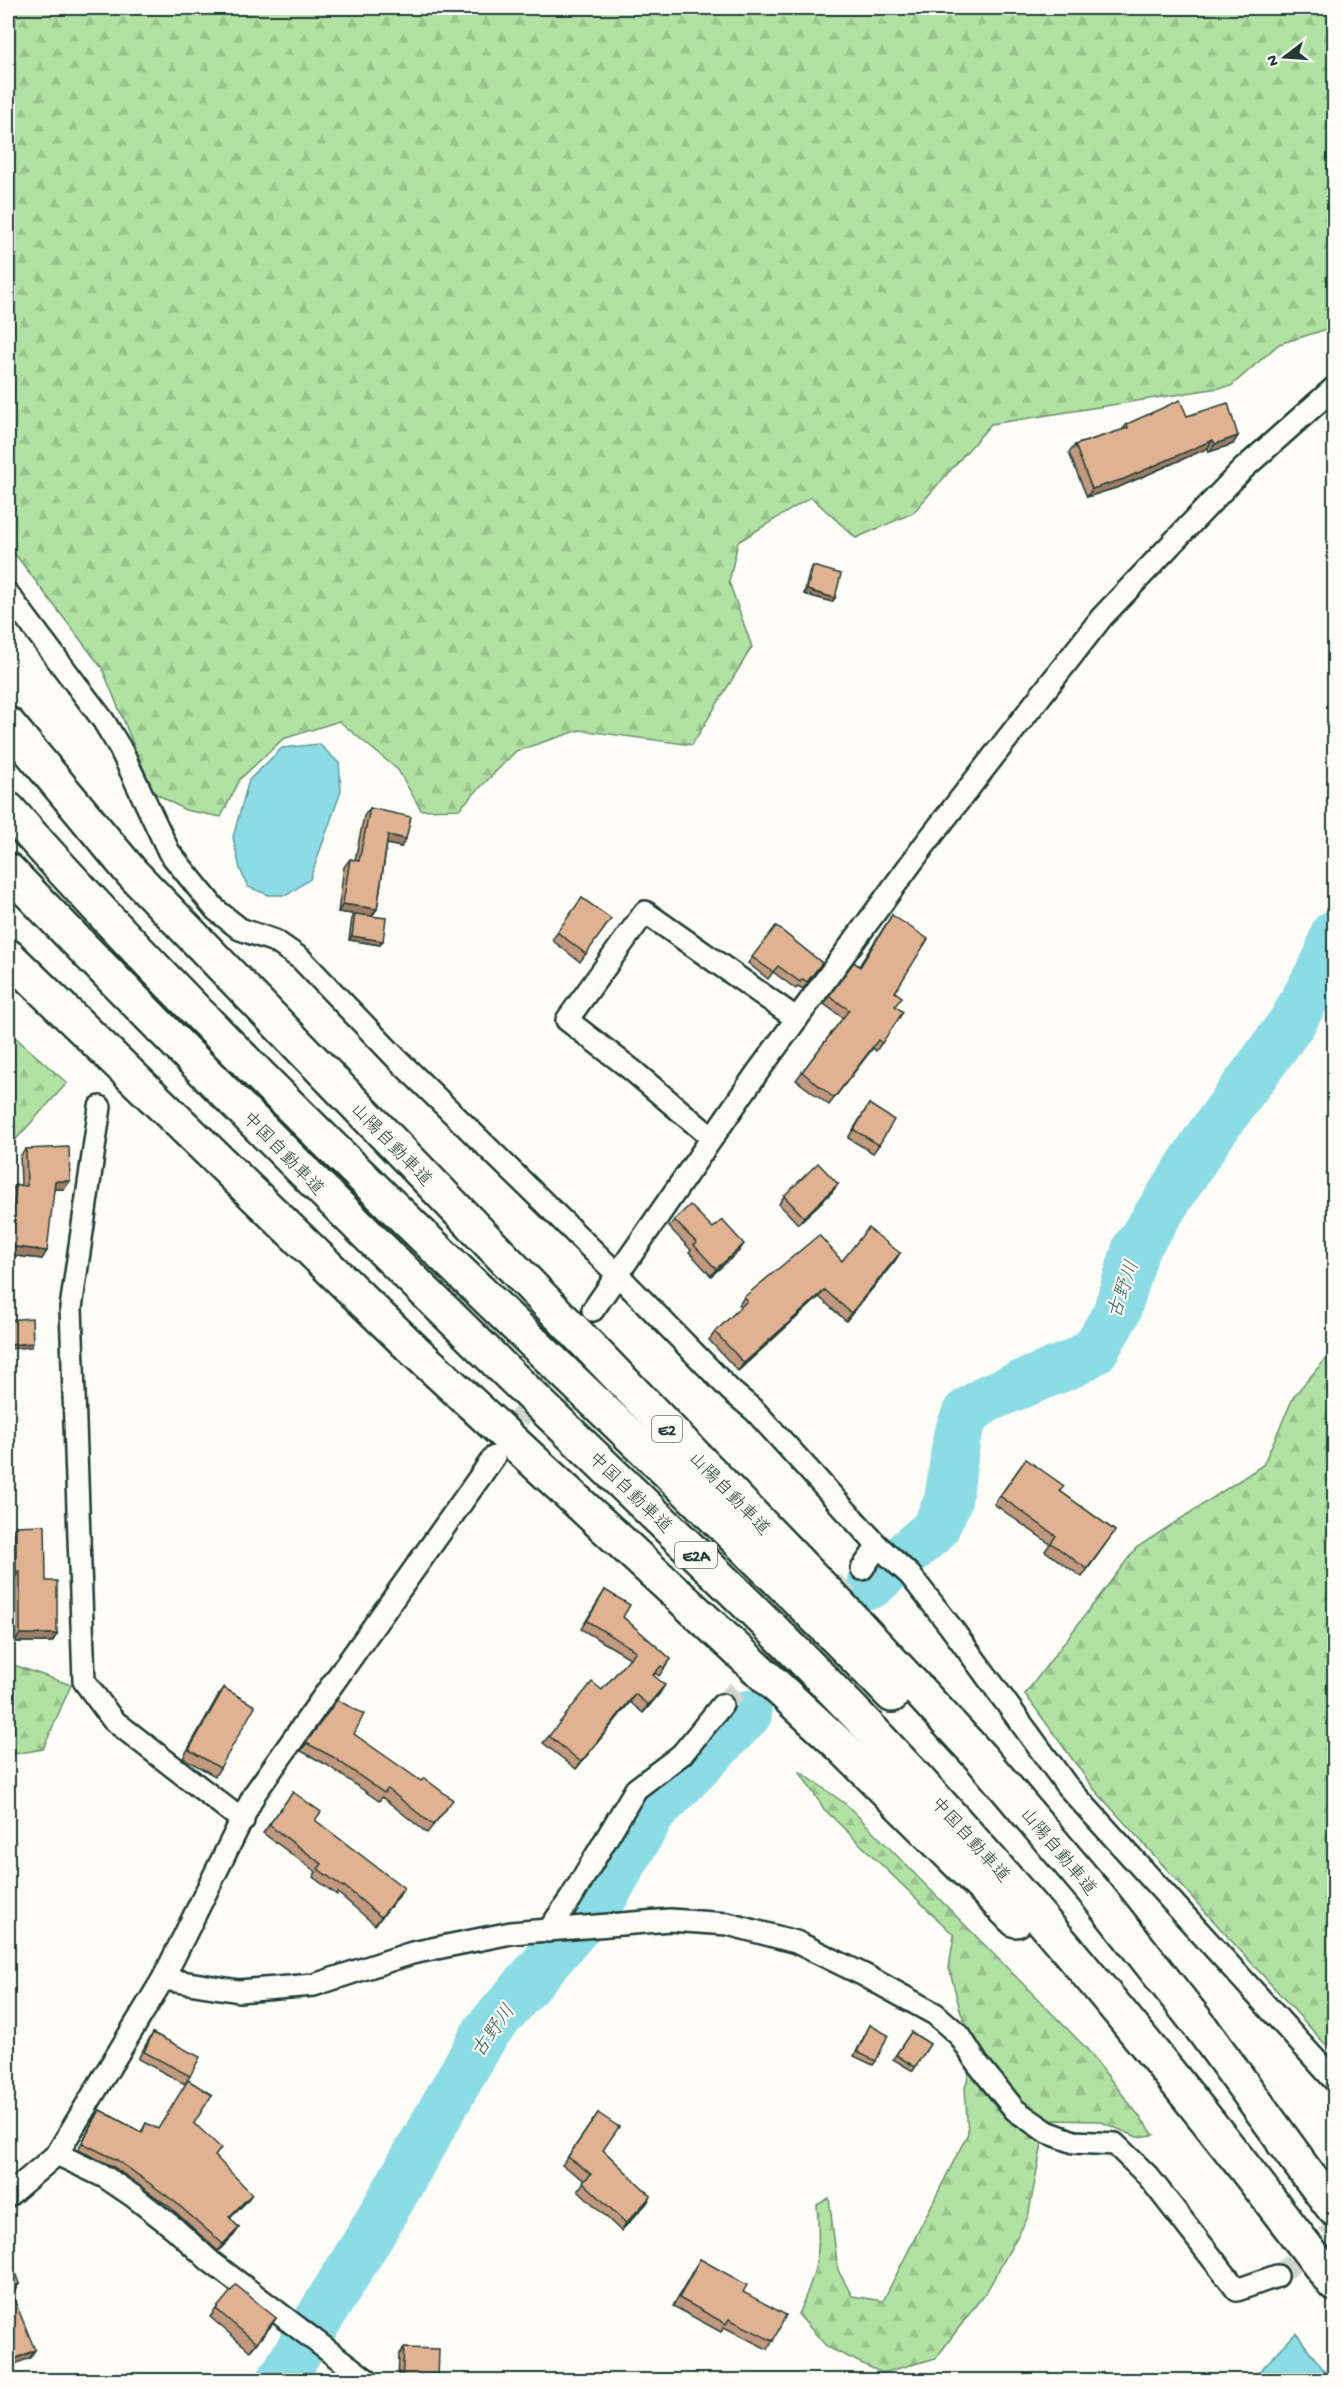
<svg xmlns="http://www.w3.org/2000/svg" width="1342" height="2388" font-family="'Gochi Hand','Klee One',sans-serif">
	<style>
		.forest { fill: url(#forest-firs); stroke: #68906c; stroke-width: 1.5 }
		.water { fill: #8bdce5; stroke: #609c9e; stroke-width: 1.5 }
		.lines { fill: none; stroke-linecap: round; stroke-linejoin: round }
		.river { stroke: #8bdce5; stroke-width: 48 }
		.street-tunnel { stroke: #d1d6d0; stroke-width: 21; stroke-dasharray: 21 10; stroke-linecap: butt }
		.street-casing { stroke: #1f3d34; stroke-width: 26 }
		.highway-casing { stroke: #1f3d34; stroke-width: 38 }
		.street { stroke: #fdfcf7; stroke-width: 21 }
		.highway { stroke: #fdfcf7; stroke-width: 33 }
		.wall { fill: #c2997e; stroke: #1f3d34; stroke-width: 1.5 }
		.shaded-wall { fill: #9e7d66; stroke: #1f3d34; stroke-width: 1.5 }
		.building { fill: #e1b292; stroke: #1f3d34; stroke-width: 1.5 }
		.labels { text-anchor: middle; stroke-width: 4.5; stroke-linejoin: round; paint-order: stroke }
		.shield { fill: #fdfcf7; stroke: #62766e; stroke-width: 1.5 }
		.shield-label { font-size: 16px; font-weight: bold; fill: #1f3d34 }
		.street-label { font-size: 18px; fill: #1f3d34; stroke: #fdfcf7 }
		.water-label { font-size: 20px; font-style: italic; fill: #355d57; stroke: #fdfcf7 }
	</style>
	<defs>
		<pattern id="forest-firs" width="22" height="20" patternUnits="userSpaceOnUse" patternTransform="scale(1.5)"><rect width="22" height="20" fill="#b1e2a3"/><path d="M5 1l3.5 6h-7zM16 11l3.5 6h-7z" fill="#98c38d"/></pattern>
	</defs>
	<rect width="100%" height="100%" fill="#fdfcf7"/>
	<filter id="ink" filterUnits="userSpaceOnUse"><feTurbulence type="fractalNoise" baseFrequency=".0167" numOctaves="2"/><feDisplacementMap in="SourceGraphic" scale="12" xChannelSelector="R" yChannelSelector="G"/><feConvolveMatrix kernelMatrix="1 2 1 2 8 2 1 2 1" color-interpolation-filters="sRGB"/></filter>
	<g filter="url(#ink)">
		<!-- forest -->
		<g class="forest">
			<polygon points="8,8 1334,8 1334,327 1279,344 1231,386 991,424 913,513 856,538 811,497 738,542 729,582 752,647 692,745 580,730 516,751 459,809 421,810 398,770 339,721 283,739 240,779 221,817 185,810 153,792 102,668 8,545"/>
			<polygon points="8,1031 67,1083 8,1148"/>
			<polygon points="1334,1349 1334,2054 1094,1789 1025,1694 1136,1548 1263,1465 1294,1396"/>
			<polygon points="8,1663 71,1685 43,1749 8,1755"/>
			<path d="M 799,1771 L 847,1805 L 1086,2048 L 1154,2135 L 1137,2137 L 1099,2121 L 1052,2120 L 1042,2144 L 1028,2217 L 988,2289 L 936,2358 L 882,2373 L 827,2347 L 798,2314 C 818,2270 821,2253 817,2205 L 829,2198 L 838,2270 L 852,2296 L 883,2301 L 968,2133 L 965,2088 L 976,2046 L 961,2013 L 949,1968 L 954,1935 L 824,1809 Z"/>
		</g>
		<!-- water -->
		<g class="water">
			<polygon points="319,744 339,763 341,791 310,879 287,895 269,895 248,887 240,869 233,837 249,780 282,748"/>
			<polygon points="1296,2333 1331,2380 1251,2380"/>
		</g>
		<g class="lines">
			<!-- river -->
			<g class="river">
				<polyline points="871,1585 935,1529 948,1501 957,1436 966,1413 988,1398 1074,1363 1095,1350 1116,1314 1136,1248 1210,1135 1293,1021 1327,958 1334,934"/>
				<polyline points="281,2380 373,2231 486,2032 606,1893 651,1814 748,1714"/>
			</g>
			<!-- street-tunnel -->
			<g class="street-tunnel">
				<polyline points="501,1446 582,1325"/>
				<polyline points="722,1705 862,1569"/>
				<polyline points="1277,2276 1334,2231"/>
			</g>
			<!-- street casing -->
			<g class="street-casing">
				<g id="street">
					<polyline points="8,594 103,720 120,748 169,852 216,910 240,929 275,941 301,959 397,1059 617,1274 731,1391 755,1411 878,1546 862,1569"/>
					<polyline points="100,1107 71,1308 84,1681 113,1720 243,1821"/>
					<polyline points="712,1138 632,1070 567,1020 645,912 797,1019"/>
					<polyline points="593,1310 757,1073 926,843 1102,617 1242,470 1334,388"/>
					<polyline points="878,1546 910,1575 950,1626 1067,1786 1334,2080"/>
					<polyline points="548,1931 571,1898 636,1789 682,1754 722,1705"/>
					<polyline points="163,1979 239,1991 314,1985 412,1953 511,1933 670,1920 728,1924 796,1942 864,1975 935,2014 960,2036 977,2063 1015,2110 1047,2132 1074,2142 1115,2144 1148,2176 1237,2290 1277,2276"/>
					<polyline points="57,2154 105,2177 133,2196 174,2228 210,2261 367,2380"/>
					<polyline points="8,2196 57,2154 163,1979 255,1793 494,1457"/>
				</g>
			</g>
			<!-- highway casing -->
			<g class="highway-casing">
				<g id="highway">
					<polyline points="8,724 132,873 842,1608 981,1758 1096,1894 1200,2026 1297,2159"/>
					<path d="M 8,809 C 284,1121 601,1396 892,1695"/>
					<path d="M 8,870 C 172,1041 340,1209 510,1375 C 633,1495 760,1612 879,1738 C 1042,1911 1191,2095 1334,2284"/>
					<polyline points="8,956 415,1351 841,1746 1016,1920"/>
					<polyline points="1283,2142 1334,2209"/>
				</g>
			</g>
			<!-- street -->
			<use href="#street" class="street"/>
			<!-- highway -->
			<use href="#highway" class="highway"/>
		</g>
		<!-- wall -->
		<g class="wall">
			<polygon points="1187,416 1233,444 1209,452 1208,448 1119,487 1087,497 1069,453 1075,445 1122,430 1127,424"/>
			<polygon points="813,566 835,598 832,602 804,594 810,570"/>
			<polygon points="370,808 401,847 387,844 377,909 372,916 380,945 349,940 352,918 354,914 338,912 344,867 350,859 355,860 364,816"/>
			<polygon points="582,898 611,919 580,962 552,940"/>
			<polygon points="892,915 895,1007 903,1012 876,1051 873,1048 829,1105 796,1080 843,1018 824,1004 854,962 859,966"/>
			<polygon points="776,926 822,963 803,989 798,986 796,989 773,972 768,979 748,963"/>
			<polygon points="869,1104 879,1145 873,1153 848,1138"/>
			<polygon points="26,1149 70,1181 64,1189 54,1189 42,1259 8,1255 8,1220 10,1192 16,1185 21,1185 20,1156"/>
			<polygon points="838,1184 832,1192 798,1224 779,1204 784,1196"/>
			<polygon points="674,1220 713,1228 739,1251 711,1276 689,1252 691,1250 669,1227"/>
			<polygon points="900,1253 846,1321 819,1297 738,1371 709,1340 715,1332 741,1307 739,1305 744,1297 842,1261"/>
			<polygon points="1026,1459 1060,1491 1115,1531 1082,1577 1045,1551 1050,1544 994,1504"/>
			<polygon points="16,1526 46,1581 57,1634 52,1642 15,1642 14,1579 11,1579 10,1534"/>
			<polygon points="605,1590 623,1617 671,1659 659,1676 655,1673 654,1675 660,1693 643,1713 630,1702 576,1769 543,1743 549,1736 602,1690 630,1658 581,1629"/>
			<polygon points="224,1688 220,1768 215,1776 183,1758 218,1696"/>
			<polygon points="337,1700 354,1734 447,1808 427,1833 382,1797 379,1801 327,1765 301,1751"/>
			<polygon points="293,1792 315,1820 399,1896 375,1925 338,1893 337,1895 313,1877 316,1872 263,1833"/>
			<polygon points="870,2025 876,2061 873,2065 854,2056"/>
			<polygon points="911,2032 930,2044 913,2071 893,2059"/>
			<polygon points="153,2033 190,2076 185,2084 138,2059 148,2041"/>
			<polygon points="100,2110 141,2132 146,2123 157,2129 194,2123 215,2156 247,2201 230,2218 239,2228 234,2235 218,2251 170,2207 112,2166 78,2150 95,2117"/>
			<polygon points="598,2113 603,2150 651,2196 646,2204 621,2231 578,2190 585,2181 562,2165"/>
			<polygon points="700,2259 743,2292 773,2341 767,2349 724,2327 721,2332 673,2306 695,2267"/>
			<polygon points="216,2309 276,2318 250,2351 210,2317"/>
			<polygon points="404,2348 438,2380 398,2380 399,2355"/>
		</g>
		<!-- shaded-wall -->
		<g class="shaded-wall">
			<polygon points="1238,436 1233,444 1209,452 1215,444"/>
			<polygon points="1213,440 1208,448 1119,487 1087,497 1092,489"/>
			<polygon points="807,590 835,598 832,602 804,594"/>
			<polygon points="388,835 406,839 401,847 382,843"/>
			<polygon points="343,904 377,909 371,917 338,912"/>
			<polygon points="352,936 383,941 380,945 349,940"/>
			<polygon points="55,1181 70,1181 64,1189 49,1189"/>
			<polygon points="838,1184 832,1192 798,1224 804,1217"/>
			<polygon points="744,1244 739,1251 711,1276 716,1269"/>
			<polygon points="9,1246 47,1251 42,1259 8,1255 8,1249"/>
			<polygon points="900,1253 895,1261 846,1321 851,1313"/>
			<polygon points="825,1290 819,1297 738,1371 744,1363"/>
			<polygon points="33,1343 31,1347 8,1349 8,1345"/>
			<polygon points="16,1571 20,1571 14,1579 11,1579"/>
			<polygon points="20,1634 57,1634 52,1642 15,1642"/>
			<polygon points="665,1685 660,1693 643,1713 648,1705"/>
			<polygon points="635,1694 630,1702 576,1769 581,1762"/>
			<polygon points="404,1888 399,1896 375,1925 381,1917"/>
			<polygon points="252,2194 247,2201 224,2224 229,2217"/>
			<polygon points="651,2196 646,2204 621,2231 626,2223"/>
			<polygon points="239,2228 234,2235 218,2251 223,2244"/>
			<polygon points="19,2284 14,2292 8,2294 9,2287"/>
			<polygon points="276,2318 271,2326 250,2351 256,2343"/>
			<polygon points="35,2350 30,2358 8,2367 8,2362"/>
		</g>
		<!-- building -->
		<g class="building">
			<polygon points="1180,400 1187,416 1228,403 1238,436 1215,444 1213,440 1124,479 1092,489 1075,445 1128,428 1127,424"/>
			<polygon points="813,566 841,574 835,598 807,590"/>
			<polygon points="370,808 411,817 406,839 388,835 377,909 343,904 350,859 359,861"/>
			<polygon points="582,898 611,919 586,954 557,932"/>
			<polygon points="355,914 386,918 383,941 352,936"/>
			<polygon points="892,915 928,939 895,992 902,997 895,1006 903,1012 882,1043 878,1040 834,1098 802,1072 849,1010 829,996 854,962 860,967"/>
			<polygon points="776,926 822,963 807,982 803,979 800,982 778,966 773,972 752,957"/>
			<polygon points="869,1104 894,1120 879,1145 854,1130"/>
			<polygon points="69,1147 70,1181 55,1181 47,1251 9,1246 16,1185 27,1186 26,1149"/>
			<polygon points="818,1163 838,1184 804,1217 784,1196"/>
			<polygon points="690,1205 713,1228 722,1220 744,1244 716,1269 694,1245 697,1243 674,1220"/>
			<polygon points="868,1228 900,1253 851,1313 825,1290 744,1363 715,1332 747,1301 744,1297 819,1235 842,1261"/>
			<polygon points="32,1318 33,1343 8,1345 8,1320"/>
			<polygon points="1026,1459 1064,1486 1060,1491 1115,1531 1087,1569 1051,1543 1056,1536 1000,1496"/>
			<polygon points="45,1525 46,1581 57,1581 57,1634 20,1634 20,1571 16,1571 16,1526"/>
			<polygon points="605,1590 630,1605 623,1617 671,1659 664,1668 661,1666 653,1675 665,1685 648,1705 635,1694 581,1762 549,1736 592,1682 602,1690 636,1651 587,1621"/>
			<polygon points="224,1688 255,1706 220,1768 189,1750"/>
			<polygon points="337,1700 364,1714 354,1734 421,1781 424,1778 453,1800 433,1825 388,1789 384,1793 333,1757 306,1743"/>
			<polygon points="293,1792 321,1812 315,1820 404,1888 381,1917 344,1886 343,1887 318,1869 322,1864 269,1825"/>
			<polygon points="870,2025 888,2035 876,2061 857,2052"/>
			<polygon points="911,2032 930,2044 915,2067 896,2055"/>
			<polygon points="153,2033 200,2057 190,2076 144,2052"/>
			<polygon points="188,2080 212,2095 194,2123 221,2148 215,2156 252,2194 229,2217 239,2228 223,2244 174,2201 117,2160 82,2143 100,2110 142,2133 146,2123 158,2129"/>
			<polygon points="598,2113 619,2127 603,2150 651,2196 626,2223 583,2182 591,2174 568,2157"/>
			<polygon points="8,2250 19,2284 9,2287 35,2350 8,2362"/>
			<polygon points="700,2259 747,2285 743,2292 786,2315 773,2341 729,2319 726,2324 679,2298"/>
			<polygon points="236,2285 276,2318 256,2343 216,2309"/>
			<polygon points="404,2348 439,2349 438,2380 402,2380"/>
		</g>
	</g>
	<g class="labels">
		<!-- shield labels -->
		<g class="shield">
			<rect x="652" y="1416" width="30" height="26" rx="4.5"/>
			<rect x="675" y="1542" width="42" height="26" rx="4.5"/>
		</g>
		<g class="shield-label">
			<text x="667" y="1435">E2</text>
			<text x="696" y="1561">E2A</text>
		</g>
		<!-- street labels -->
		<g class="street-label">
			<text transform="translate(392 1144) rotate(46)" y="6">山陽自動車道</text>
			<text transform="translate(284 1153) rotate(46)" y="6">中国自動車道</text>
			<text transform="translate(631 1492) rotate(44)" y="6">中国自動車道</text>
			<text transform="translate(730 1493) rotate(46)" y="6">山陽自動車道</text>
			<text transform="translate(971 1839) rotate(48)" y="6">中国自動車道</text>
			<text transform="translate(1059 1851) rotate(50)" y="6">山陽自動車道</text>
		</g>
		<!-- water labels -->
		<g class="water-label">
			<text transform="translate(1122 1289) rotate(-71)" y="7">古野川</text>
			<text transform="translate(492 2030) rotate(-54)" y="7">古野川</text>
		</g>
	</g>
	<!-- margin -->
	<rect width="1342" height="2388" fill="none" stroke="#fdfcf7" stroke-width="30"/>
	<rect x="15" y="15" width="1312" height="2358" fill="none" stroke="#1f3d34" stroke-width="2" filter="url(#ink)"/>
	<!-- north arrow -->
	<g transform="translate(1285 57) rotate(253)" stroke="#fdfcf7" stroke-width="4.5" paint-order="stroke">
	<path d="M0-4.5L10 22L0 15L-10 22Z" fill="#1f3d34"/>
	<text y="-9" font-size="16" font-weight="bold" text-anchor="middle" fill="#1f3d34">N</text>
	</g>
</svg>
